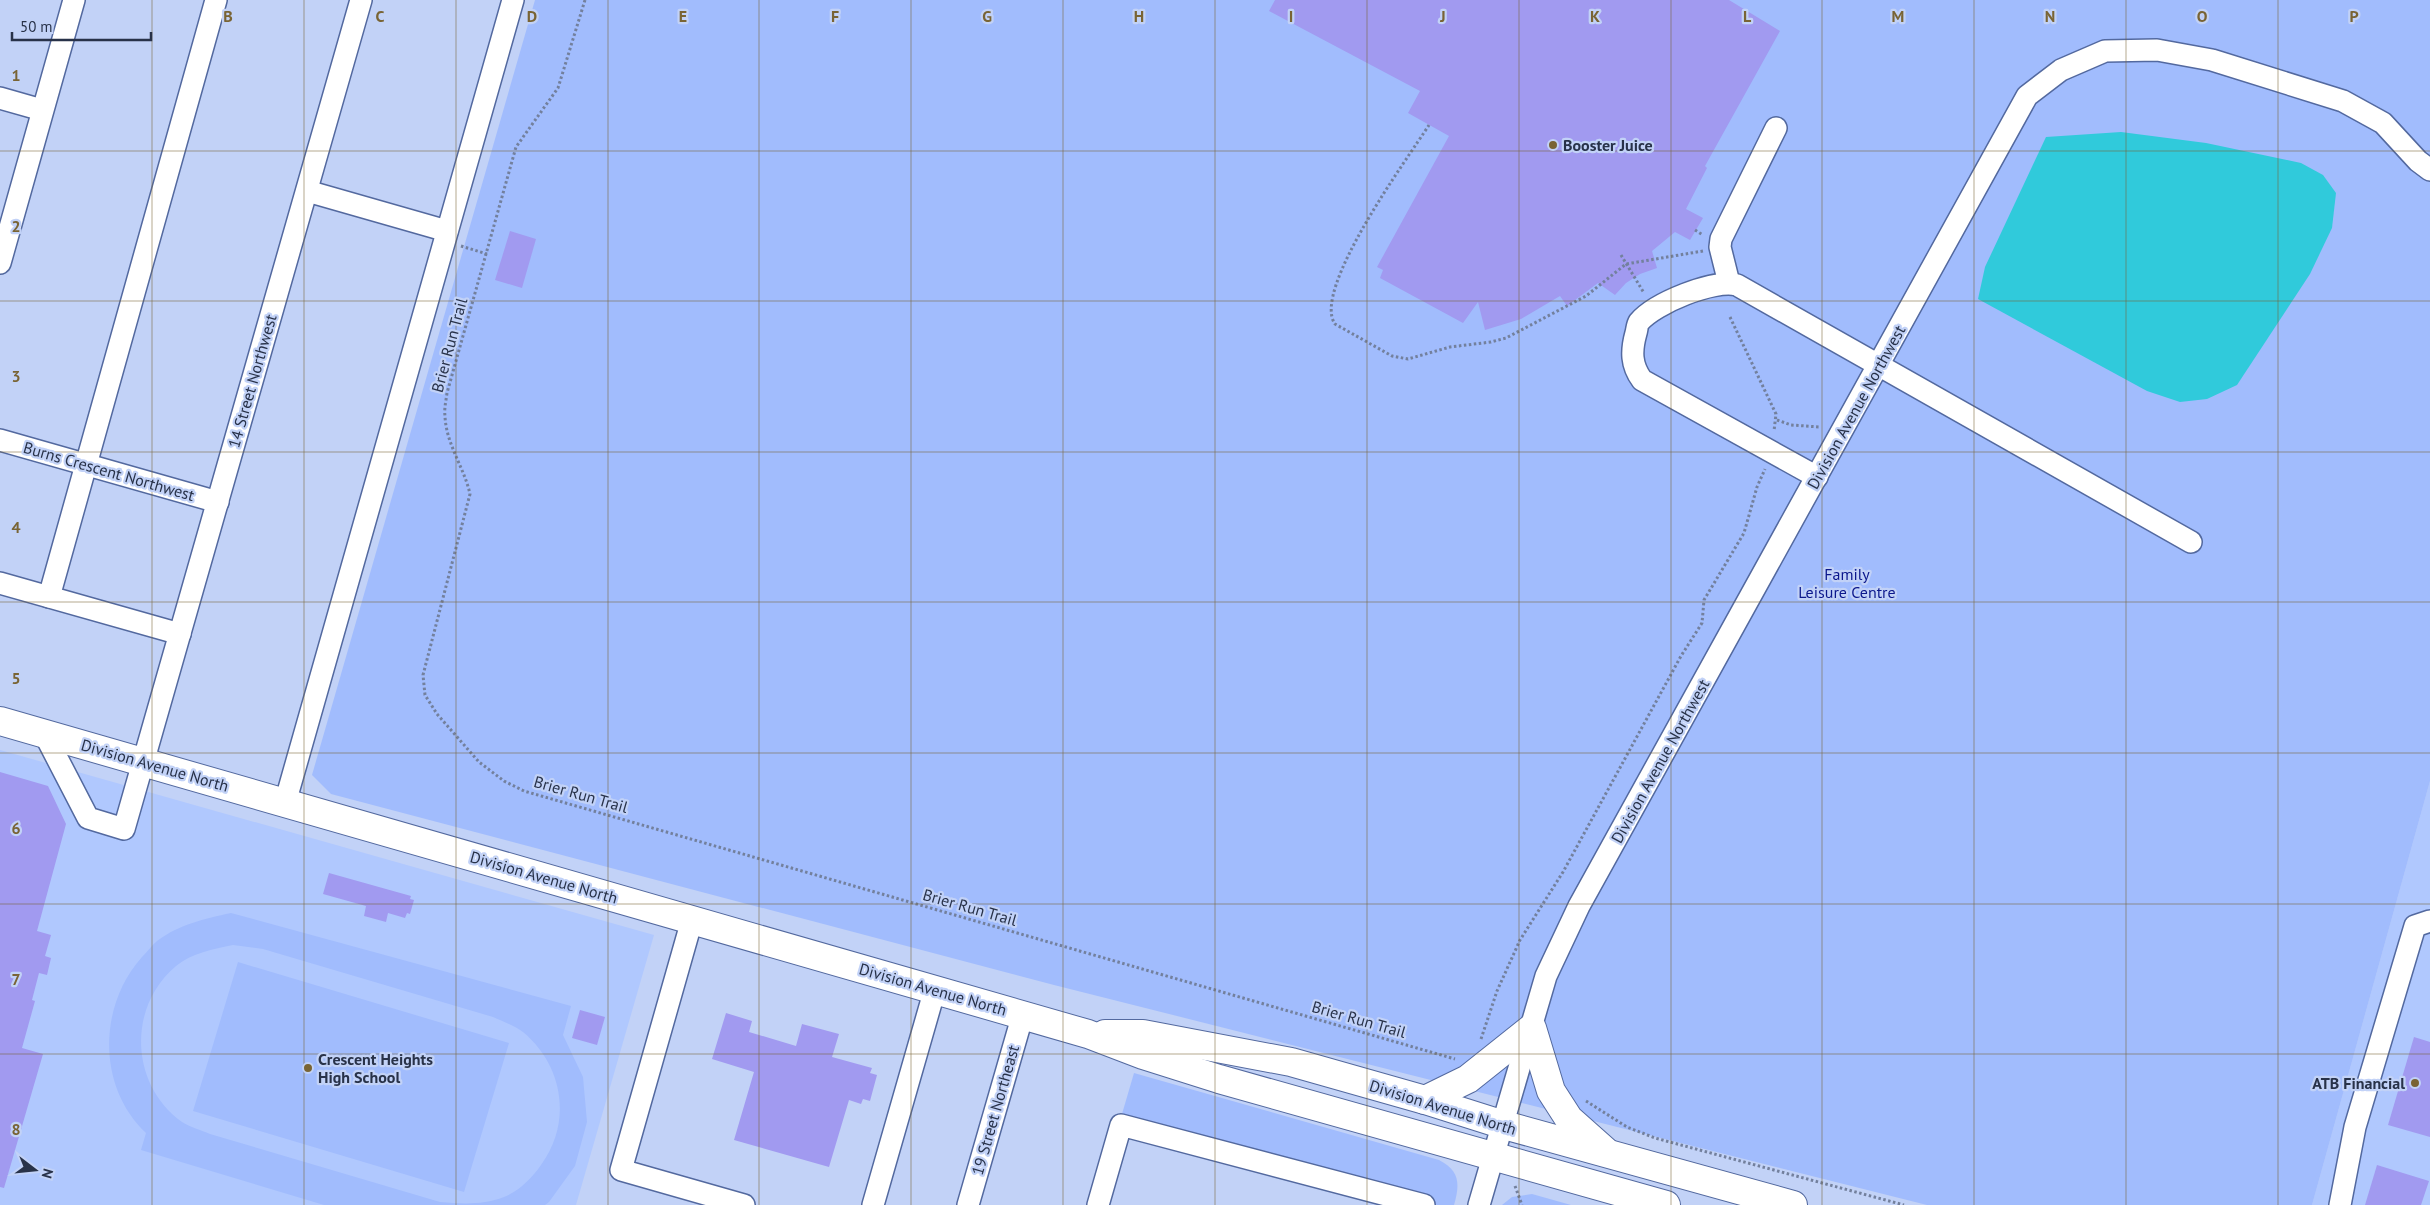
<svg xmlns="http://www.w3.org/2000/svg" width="2430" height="1205" font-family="'PT Sans',sans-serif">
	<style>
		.built { fill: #b0c8fe }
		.green { fill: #a1bcfd; fill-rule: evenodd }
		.water { fill: #30cadb }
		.building { fill: #a19af0 }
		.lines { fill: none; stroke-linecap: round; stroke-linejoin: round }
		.minor-casing { stroke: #53699f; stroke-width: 24 }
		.major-casing { stroke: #53699f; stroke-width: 30 }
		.path { stroke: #73809d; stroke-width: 3; stroke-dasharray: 2.5 2.5; stroke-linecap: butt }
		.minor { stroke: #fff; stroke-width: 21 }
		.major { stroke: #fff; stroke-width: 28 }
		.grid { fill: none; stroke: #796434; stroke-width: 1; stroke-opacity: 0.55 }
		.poi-dot { fill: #796434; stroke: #c2d2f7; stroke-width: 2 }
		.labels { text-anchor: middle; stroke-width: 4.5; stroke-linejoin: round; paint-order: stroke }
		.poi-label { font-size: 16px; font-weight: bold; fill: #283249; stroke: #c2d2f7; text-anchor: start }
		.street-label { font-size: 16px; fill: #283249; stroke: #c2d2f7 }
		.park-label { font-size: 16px; fill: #0c188c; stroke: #c2d2f7 }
		.grid-label { font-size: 16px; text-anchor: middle; font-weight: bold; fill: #796434; stroke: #c2d2f7; stroke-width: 4.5; stroke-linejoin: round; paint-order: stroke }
	</style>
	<rect width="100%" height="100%" fill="#c2d2f7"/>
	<!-- built -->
	<g class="built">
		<polygon points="0,750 654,935 576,1205 0,1205"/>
		<polygon points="2430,781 2430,1205 2312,1205"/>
	</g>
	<!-- green -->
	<g class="green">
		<polygon points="535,0 2430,0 2430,781 2312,1205 1927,1205 1054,985 331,794 312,775"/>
		<path d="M 231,913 L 571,1006 L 563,1035 L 583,1077 L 587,1122 L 575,1166 L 549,1202 L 545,1205 L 324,1205 L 141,1150 L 146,1133 C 97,1087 98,1006 142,957 C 147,952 152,945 157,941 C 180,924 204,919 231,913 ZM 233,945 L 263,949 L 493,1017 C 502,1021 515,1026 523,1032 C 564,1066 572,1123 541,1165 C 532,1178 519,1191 504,1197 C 483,1205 463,1204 440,1202 L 210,1134 C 201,1130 190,1127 182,1122 C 130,1085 127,1007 176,966 C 192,953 213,949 233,945 Z"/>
		<polygon points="238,962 509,1043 464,1192 193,1111"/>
		<path d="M 1134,1073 L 1439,1160 C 1460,1171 1460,1184 1454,1205 L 1437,1205 L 1122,1114 Z"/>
		<polygon points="1532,1194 1571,1205 1502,1205 1512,1197"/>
	</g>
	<!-- water -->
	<polygon class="water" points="2121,132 2206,143 2301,163 2323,175 2336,193 2332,228 2310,274 2237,385 2207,399 2180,402 2147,391 1978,299 1985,267 2046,137"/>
	<!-- building -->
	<g class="building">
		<polygon points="1275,0 1729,0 1780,31 1705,166 1707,168 1686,209 1703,218 1690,240 1675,232 1652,251 1657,268 1640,274 1626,283 1615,295 1598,283 1567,306 1560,296 1521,319 1485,330 1478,302 1463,323 1380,278 1383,270 1377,267 1449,136 1408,113 1420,91 1269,11"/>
		<polygon points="510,231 536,239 522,288 495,280"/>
		<polygon points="0,772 48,786 66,824 37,931 51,935 45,956 51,958 47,975 39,973 32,1000 35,1001 22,1048 43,1054 4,1188 0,1187"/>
		<polygon points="329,873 411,896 410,899 414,900 410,914 407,913 405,918 388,913 386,922 364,916 366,906 323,894"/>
		<polygon points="580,1010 605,1017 597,1045 572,1038"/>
		<polygon points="726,1013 752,1021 749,1032 796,1046 802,1024 839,1034 832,1057 872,1068 870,1073 877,1075 870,1101 863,1099 861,1104 849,1100 829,1167 734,1140 754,1072 712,1059"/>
		<polygon points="2414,1037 2430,1042 2430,1137 2388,1125"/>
		<polygon points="2377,1165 2429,1181 2421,1205 2365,1205"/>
	</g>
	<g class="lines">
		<!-- minor casing -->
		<g class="minor-casing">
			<g id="minor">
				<polyline points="0,98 42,110"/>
				<polyline points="307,191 447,231"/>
				<polyline points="0,263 74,0"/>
				<polyline points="1729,283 1720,247 1721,239 1776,128"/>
				<polyline points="0,440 218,502"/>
				<path d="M 1817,477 L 1642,380 C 1631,365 1631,351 1636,333 C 1637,330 1637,325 1639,322 C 1655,303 1714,279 1737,285 L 2191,542"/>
				<polyline points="0,583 180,634"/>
				<polyline points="49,597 216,0"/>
				<polyline points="44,733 88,818 124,829 361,0"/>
				<polyline points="285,803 513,0"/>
				<polyline points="692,920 621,1170 744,1205"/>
				<polyline points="873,1205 935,989"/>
				<polyline points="968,1205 1023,1014"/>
				<polyline points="1098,1205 1121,1125 1424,1205"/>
				<polyline points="1479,1205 1546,976 1579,906 2027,96 2061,70 2105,51 2157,50 2212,60 2343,101 2383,123 2418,161 2430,170"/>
				<polyline points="2340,1205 2355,1127 2415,926 2430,921"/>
			</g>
		</g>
		<!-- major casing -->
		<g class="major-casing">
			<g id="major">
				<polyline points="0,721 1088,1034 1143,1055 1219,1079 1666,1205"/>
				<polyline points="1105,1034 1143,1034 1291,1062 1425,1100 1504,1125 1793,1205"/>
				<polyline points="1425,1100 1468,1079 1532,1028 1551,1091 1569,1119 1605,1151"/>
			</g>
		</g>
		<!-- path -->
		<g class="path">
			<path d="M 585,0 L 558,88 L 516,147 L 447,393 C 446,401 444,409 445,416 C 446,444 464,467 470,494 L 423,675 L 425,695 L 437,714 L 479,762 L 504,781 L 524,791 L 1455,1059"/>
			<path d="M 1429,125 C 1408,158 1311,290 1335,324 L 1392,356 L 1408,359 L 1450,347 L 1491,342 L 1506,338 L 1586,296 L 1626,264 L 1703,251"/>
			<polyline points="1695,230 1703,235"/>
			<polyline points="461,246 487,254"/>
			<polyline points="1621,255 1644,293"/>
			<polyline points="1730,317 1776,414 1774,431"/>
			<polyline points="1777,420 1791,425 1820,427"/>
			<polyline points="1481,1039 1497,991 1520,940 1563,872 1681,656 1702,623 1704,600 1744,533 1757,487 1765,469"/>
			<polyline points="1586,1101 1627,1127 1655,1138 1904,1205"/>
			<polyline points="1515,1186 1522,1205"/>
		</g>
		<!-- minor -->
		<use href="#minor" class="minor"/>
		<!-- major -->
		<use href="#major" class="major"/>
	</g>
	<!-- grid -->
	<path class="grid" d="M 152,0 L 152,1205M 304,0 L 304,1205M 456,0 L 456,1205M 608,0 L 608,1205M 759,0 L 759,1205M 911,0 L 911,1205M 1063,0 L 1063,1205M 1215,0 L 1215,1205M 1367,0 L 1367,1205M 1519,0 L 1519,1205M 1671,0 L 1671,1205M 1822,0 L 1822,1205M 1974,0 L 1974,1205M 2126,0 L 2126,1205M 2278,0 L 2278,1205M 0,151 L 2430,151M 0,301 L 2430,301M 0,452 L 2430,452M 0,602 L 2430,602M 0,753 L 2430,753M 0,904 L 2430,904M 0,1054 L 2430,1054"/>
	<!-- markers -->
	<g class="poi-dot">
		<circle cx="1553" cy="145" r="5"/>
		<circle cx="308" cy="1068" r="5"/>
		<circle cx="2415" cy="1083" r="5"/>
	</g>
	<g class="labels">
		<!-- poi labels -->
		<g class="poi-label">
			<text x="1563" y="151">Booster Juice</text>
			<text x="318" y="1065">Crescent Heights<tspan x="318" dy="18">High School</tspan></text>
			<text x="2405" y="1089" text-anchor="end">ATB Financial</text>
		</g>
		<!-- street labels -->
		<g class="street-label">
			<text transform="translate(449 345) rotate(-75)" y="6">Brier Run Trail</text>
			<text transform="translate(252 381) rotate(-74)" y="6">14 Street Northwest</text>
			<text transform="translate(1856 407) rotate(-61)" y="6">Division Avenue Northwest</text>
			<text transform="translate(109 471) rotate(16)" y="6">Burns Crescent Northwest</text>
			<text transform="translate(1660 761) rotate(-61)" y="6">Division Avenue Northwest</text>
			<text transform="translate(155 765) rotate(16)" y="6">Division Avenue North</text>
			<text transform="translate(581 794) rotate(16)" y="6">Brier Run Trail</text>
			<text transform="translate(544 877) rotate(16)" y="6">Division Avenue North</text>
			<text transform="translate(970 907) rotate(16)" y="6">Brier Run Trail</text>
			<text transform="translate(933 989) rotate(16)" y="6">Division Avenue North</text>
			<text transform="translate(1359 1019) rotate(16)" y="6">Brier Run Trail</text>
			<text transform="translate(1443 1107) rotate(17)" y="6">Division Avenue North</text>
			<text transform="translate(995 1110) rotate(-74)" y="6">19 Street Northeast</text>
		</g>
		<!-- park labels -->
		<g class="park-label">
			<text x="1847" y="580">Family<tspan x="1847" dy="18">Leisure Centre</tspan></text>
		</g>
	</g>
	<g class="grid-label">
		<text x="228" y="22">B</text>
		<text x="380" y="22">C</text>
		<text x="532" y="22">D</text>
		<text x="683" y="22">E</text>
		<text x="835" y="22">F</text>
		<text x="987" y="22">G</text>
		<text x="1139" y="22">H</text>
		<text x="1291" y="22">I</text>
		<text x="1443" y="22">J</text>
		<text x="1595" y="22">K</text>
		<text x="1747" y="22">L</text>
		<text x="1898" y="22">M</text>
		<text x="2050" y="22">N</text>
		<text x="2202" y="22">O</text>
		<text x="2354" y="22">P</text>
		<text x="16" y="81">1</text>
		<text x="16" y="232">2</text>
		<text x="16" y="382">3</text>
		<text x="16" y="533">4</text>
		<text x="16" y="684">5</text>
		<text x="16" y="834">6</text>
		<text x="16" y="985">7</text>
		<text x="16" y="1135">8</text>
	</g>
	<!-- north arrow -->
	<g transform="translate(35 1170) rotate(106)" stroke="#c2d2f7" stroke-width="4" paint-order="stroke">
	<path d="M0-4L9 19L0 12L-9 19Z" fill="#283249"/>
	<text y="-8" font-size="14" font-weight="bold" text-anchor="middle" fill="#283249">N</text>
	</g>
	<!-- scale -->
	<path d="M12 32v8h139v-8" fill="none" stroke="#283249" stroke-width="2.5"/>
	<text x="20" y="32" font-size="15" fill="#283249" stroke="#c2d2f7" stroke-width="4" paint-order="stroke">50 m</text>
</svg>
